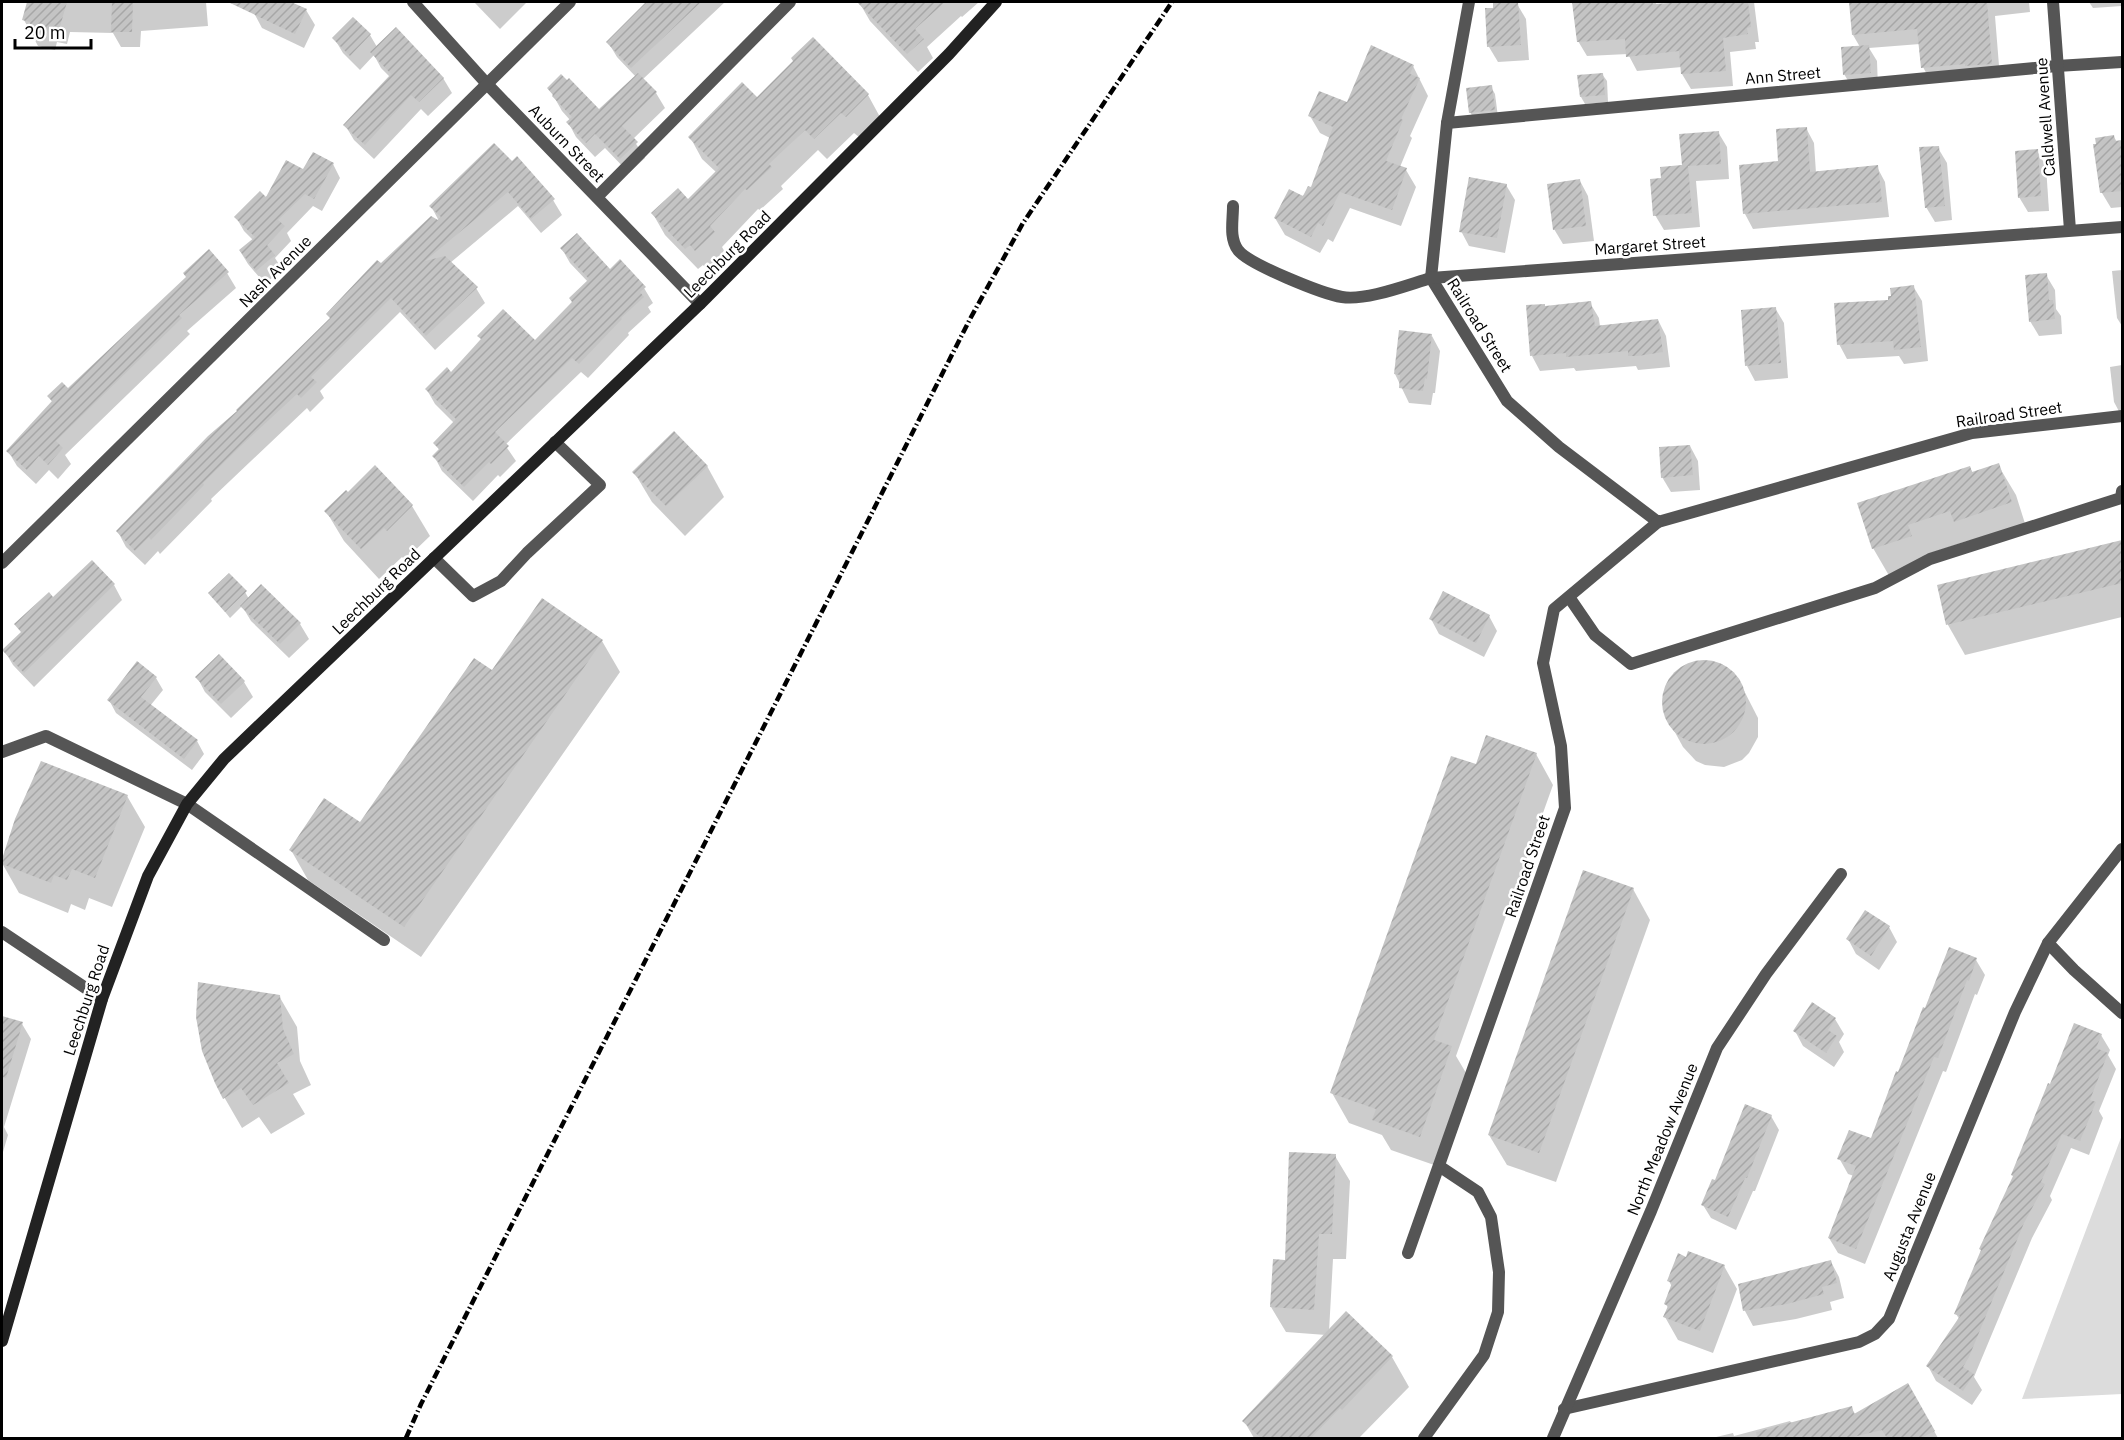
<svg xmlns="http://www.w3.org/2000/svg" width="2124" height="1440" font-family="'IBM Plex Sans',sans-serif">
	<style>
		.green { fill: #dcdcdc }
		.shadow { fill: #0003 }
		.building { fill: url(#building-hatch) }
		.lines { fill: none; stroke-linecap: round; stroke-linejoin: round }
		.lane { stroke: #555; stroke-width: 12 }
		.street { stroke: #555; stroke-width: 12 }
		.secondary { stroke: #222; stroke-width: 12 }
		.rail { stroke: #000; stroke-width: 4.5; stroke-dasharray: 9 3 1.5 3; stroke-linecap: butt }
		.labels { text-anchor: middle; stroke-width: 5; stroke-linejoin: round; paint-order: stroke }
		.street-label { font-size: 16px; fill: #000; stroke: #fff }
	</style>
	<defs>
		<pattern id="building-hatch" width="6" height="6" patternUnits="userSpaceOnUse" patternTransform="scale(1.5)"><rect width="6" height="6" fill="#c4c4c4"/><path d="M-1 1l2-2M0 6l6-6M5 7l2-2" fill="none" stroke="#a7a7a7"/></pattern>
	</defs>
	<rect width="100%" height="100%" fill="#fff"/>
	<!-- green -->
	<polygon class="green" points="2122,1135 2122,1394 2022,1399"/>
	<!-- shadow -->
	<g class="shadow">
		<polygon points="29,2 206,2 208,26 141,31 140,47 121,47 113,33 70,32 67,44 57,42 55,50 38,46 24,20"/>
		<polygon points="259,2 288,2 306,10 315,25 304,48 262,28 254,13"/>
		<polygon points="474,2 527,2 500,29"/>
		<polygon points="649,2 725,2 643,79 656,93 665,108 633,139 645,158 629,173 605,148 595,157 576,137 568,122 570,120 562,111 549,88 599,112 636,77 617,57 608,42"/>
		<polygon points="859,2 979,2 962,17 961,16 927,47 933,58 918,72 870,21"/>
		<polygon points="1573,2 1655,2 1657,5 1701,2 1754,2 1759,42 1755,42 1756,49 1730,52 1733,86 1691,89 1682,74 1682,67 1637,71 1628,54 1587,56 1578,41"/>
		<polygon points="1850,2 2029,2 2030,12 1995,16 2000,78 1974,80 1973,78 1931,82 1923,67 1920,44 1869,48 1877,61 1878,88 1853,89 1844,74 1860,47 1853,35"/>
		<polygon points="2089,2 2122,2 2122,6 2093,8"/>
		<polygon points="1517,4 1526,19 1529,60 1498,62 1489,47 1486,9"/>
		<polygon points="353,19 370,35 377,47 443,78 452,93 428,116 421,109 374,159 354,140 345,125 390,77 381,68 374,55 360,70 343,53 334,38"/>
		<polygon points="813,39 868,95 880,117 859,137 854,133 827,159 818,150 781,186 783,189 760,210 758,209 722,247 726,254 708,271 703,265 698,269 665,235 653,214 688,201 716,172 702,159 690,137 757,99 794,62"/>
		<polygon points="1413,66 1428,96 1410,136 1412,138 1400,167 1406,170 1416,187 1401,226 1350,208 1333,242 1328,239 1320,253 1285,235 1275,218 1311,189 1330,138 1320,133 1310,116 1348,104"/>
		<polygon points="1602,74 1607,81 1608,102 1585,104 1581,97 1579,77"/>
		<polygon points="1491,87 1495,94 1498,117 1474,119 1470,112"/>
		<polygon points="1806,128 1814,143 1816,173 1877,167 1885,182 1889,217 1753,229 1745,214 1741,166 1780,163"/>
		<polygon points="1718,132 1727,147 1729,179 1696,181 1700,227 1664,230 1655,215 1662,180 1684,166"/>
		<polygon points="2114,137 2117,142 2122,141 2122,207 2111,208 2102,193 2094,146"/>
		<polygon points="494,145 553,200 562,215 541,233 518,206 450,263 476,288 485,303 435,350 400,312 320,391 324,398 310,412 307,408 211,499 212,501 160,554 158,551 145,565 126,547 118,532 331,319 381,265 440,223 431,206"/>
		<polygon points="1938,148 1947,163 1952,220 1935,222 1926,207"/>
		<polygon points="2037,151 2046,166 2049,211 2028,212 2019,197"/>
		<polygon points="333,164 340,178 322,211 313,206 287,233 291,241 275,258 282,269 265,284 248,264 240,251 253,240 244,231 236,217 304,171"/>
		<polygon points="1580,181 1588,196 1594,241 1563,244 1554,229"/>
		<polygon points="1506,185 1515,200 1505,253 1469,246 1461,231"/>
		<polygon points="562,249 644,288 653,303 648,307 651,312 628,333 629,335 588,378 581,372 505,445 516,461 500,477 498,475 473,501 442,471 434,456 440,451 435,443 454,423 435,404 427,390 452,374 535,342 573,304 588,282 570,263"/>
		<polygon points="2122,270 2122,326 2117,318 2112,271"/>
		<polygon points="227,273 236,288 187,331 190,334 65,455 71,464 58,479 49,470 36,484 17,466 8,451 53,403 49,397 68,390"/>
		<polygon points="2046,275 2055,290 2056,309 2061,316 2062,334 2039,336 2030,321"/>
		<polygon points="1913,286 1922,301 1928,361 1904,364 1899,356 1847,359 1839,344 1890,301"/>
		<polygon points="1590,303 1599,318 1600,327 1658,320 1666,336 1670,367 1638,370 1636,366 1576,371 1574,368 1540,371 1532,356 1546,308"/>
		<polygon points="1775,308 1784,323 1788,378 1755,381 1747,366"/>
		<polygon points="1432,336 1440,351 1435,393 1433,393 1431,405 1409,403 1395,374"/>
		<polygon points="2122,365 2122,417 2114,402 2110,367"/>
		<polygon points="1690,446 1698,461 1700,490 1671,492 1662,477"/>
		<polygon points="1998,465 2016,495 2028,533 1967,541 1925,555 1928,566 1891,579 1873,548 1970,468 1973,473"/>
		<polygon points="707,466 724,497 685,536 652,502 634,472"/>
		<polygon points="412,506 430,536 405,560 402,557 379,579 344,541 326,511"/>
		<polygon points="2122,542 2122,617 1965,655 1948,625 1938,586"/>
		<polygon points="114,585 122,600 34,687 13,665 4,650 22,633 16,624 53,599"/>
		<polygon points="245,592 249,599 300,624 309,639 289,658 251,621 242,606 230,618 210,593"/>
		<polygon points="543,600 602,641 620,672 421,957 308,880 291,850 360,824 492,672"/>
		<polygon points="1489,616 1497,631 1484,657 1439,634 1431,619"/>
		<polygon points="219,656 244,682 253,697 231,718 205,692 197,677"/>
		<polygon points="1694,662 1713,662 1722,664 1737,677 1758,718 1758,737 1749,753 1742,760 1724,767 1705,765 1696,761 1683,747 1665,714 1664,695 1666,687 1677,671"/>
		<polygon points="156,678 163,690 150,706 197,741 204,754 192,770 116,713 109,700"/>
		<polygon points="1536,754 1553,785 1456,1056 1469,1078 1437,1166 1391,1150 1382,1135 1349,1123 1332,1093 1477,766"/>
		<polygon points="127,796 145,827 112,907 89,898 85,910 71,904 68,913 19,893 2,863 17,820"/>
		<polygon points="1633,889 1650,920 1556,1182 1507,1165 1489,1135"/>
		<polygon points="1889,927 1897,942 1879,970 1856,954 1848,939"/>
		<polygon points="1950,949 1976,960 1985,975 1977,995 1975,994 1946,1072 1943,1071 1865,1264 1838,1253 1829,1238 1854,1176 1848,1174 1839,1158 1872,1140"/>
		<polygon points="279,996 297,1027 300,1061 311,1085 293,1094 305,1114 271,1134 259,1117 242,1128 216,1083"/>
		<polygon points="2,1017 22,1024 31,1039 4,1127 8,1135 3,1152 2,1152"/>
		<polygon points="1835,1019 1844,1034 1839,1042 1844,1052 1834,1067 1803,1046 1795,1031"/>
		<polygon points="2101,1035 2110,1050 2108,1055 2116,1069 2099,1111 2103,1118 2089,1155 2071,1148 2050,1196 2052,1200 2032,1238 1974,1377 1982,1390 1972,1405 1936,1381 1928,1366 1960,1320 1956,1314"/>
		<polygon points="1771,1116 1779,1130 1755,1191 1753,1191 1736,1230 1711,1218 1703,1205 1716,1182"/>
		<polygon points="1335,1156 1350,1181 1346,1259 1333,1259 1329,1332 1392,1357 1409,1387 1359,1438 1254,1438 1244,1421 1326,1335 1286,1332 1271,1307 1287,1261"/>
		<polygon points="1831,1262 1839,1277 1844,1298 1830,1302 1832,1310 1796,1319 1753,1326 1745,1311 1740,1285"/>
		<polygon points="1724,1266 1737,1289 1713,1353 1678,1340 1665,1317 1668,1308 1666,1304 1672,1287 1669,1281"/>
		<polygon points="1908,1385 1938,1438 1712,1438 1733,1433 1734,1436 1790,1421 1792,1424 1851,1408 1856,1415"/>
	</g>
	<!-- building -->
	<g class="building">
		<polygon points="27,2 67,2 59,30 49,27 46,36 28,31 30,22 22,20"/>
		<polygon points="112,2 133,2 132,32 111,32"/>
		<polygon points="228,2 291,2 307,9 295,34"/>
		<polygon points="646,2 701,2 631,68 606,42"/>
		<polygon points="857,2 945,2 915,29 924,39 907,54"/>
		<polygon points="1493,2 1518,2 1521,45 1487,47 1485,8 1493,8"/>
		<polygon points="1572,2 1652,2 1653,4 1684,2 1748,2 1751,27 1747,28 1748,34 1723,38 1726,71 1681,74 1679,51 1626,57 1625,39 1577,42"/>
		<polygon points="1849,2 1987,2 1992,64 1965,66 1965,64 1921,68 1917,29 1852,35"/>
		<polygon points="353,17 371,34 350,56 332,38"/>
		<polygon points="396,27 444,78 419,102 411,95 365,145 343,125 391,74 370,52"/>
		<polygon points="813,37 869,94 846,117 841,113 814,139 805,130 769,164 772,167 747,190 745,189 710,226 715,232 695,251 690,245 685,249 651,213 678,188 688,199 719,168 688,137 742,82 757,97 793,61 791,58"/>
		<polygon points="1371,45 1414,65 1410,74 1420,78 1401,119 1403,120 1386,161 1407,168 1392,210 1340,192 1323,226 1318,223 1311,237 1274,218 1289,189 1303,196 1308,186 1311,187 1333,127 1308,116 1319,91 1347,102"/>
		<polygon points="1869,45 1871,73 1843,75 1841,47"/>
		<polygon points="638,73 657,92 622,126 638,142 620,159 595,134 586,143 566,122 572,117 552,96 553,95 547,88 561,74 567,80 569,78 599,109"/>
		<polygon points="1603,73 1605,95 1580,97 1577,75"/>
		<polygon points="1492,85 1495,110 1469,113 1466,88"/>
		<polygon points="1807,127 1810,172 1878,165 1882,202 1743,214 1739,165 1778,161 1776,129"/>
		<polygon points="1719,131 1721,164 1688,166 1692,213 1653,216 1650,179 1661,178 1660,167 1682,165 1679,134"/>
		<polygon points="2114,135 2115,141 2122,140 2122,191 2100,193 2093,144 2096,144 2095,138"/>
		<polygon points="494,143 512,161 517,156 555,199 531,219 508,192 425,261 445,256 478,287 426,336 391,298 311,377 317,382 301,398 297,394 243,444 203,483 204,485 151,540 149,537 135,551 116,531 208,436 237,411 236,410 330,318 326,314 377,260 381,263 431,216 438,220 441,217 429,206"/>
		<polygon points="1939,146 1945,206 1925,208 1919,147"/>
		<polygon points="2038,149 2041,196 2018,198 2015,151"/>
		<polygon points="313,152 334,163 314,199 305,194 278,220 285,226 267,245 275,255 256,271 239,250 255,237 234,217 260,191 266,197 286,160 303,169"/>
		<polygon points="1469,177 1507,184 1497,238 1459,232"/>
		<polygon points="1580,179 1586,226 1553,230 1547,184"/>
		<polygon points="577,233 610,269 620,259 646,287 640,292 644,297 621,318 622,319 579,364 572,358 495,432 509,446 491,464 489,462 464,487 432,456 439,449 433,443 456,419 425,389 447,367 451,372 481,339 477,336 503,309 535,340 572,302 569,298 589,279 560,248"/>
		<polygon points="209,249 229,272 179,315 182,318 56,441 63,448 48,465 39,456 27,470 6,451 52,401 47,396 62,382 68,388 186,277 183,273"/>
		<polygon points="2047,273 2049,300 2053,300 2055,319 2029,322 2025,275"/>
		<polygon points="1914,285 1921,347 1894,350 1893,341 1837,345 1834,303 1888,300 1888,296 1891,296 1890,288"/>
		<polygon points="1591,301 1595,326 1658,319 1663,352 1638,356 1628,356 1628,351 1566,357 1566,353 1530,356 1526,305 1545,304 1545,306"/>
		<polygon points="1776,307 1781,363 1745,366 1741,310"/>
		<polygon points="1399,330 1432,334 1427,379 1425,378 1423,391 1399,388 1400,375 1394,374"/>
		<polygon points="674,431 708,466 666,506 632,472"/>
		<polygon points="1690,445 1693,475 1661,478 1659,447"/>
		<polygon points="1999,463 2012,502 1954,522 1950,511 1908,525 1912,536 1872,549 1857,503 1970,466 1972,472"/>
		<polygon points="375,465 413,505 387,531 384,528 361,549 324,511 346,490 348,492"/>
		<polygon points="2122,540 2122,583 1946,625 1937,585"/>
		<polygon points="92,560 115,584 24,673 2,650 21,632 14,624 49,592 53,597"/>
		<polygon points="229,573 247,591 225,612 208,593"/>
		<polygon points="261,584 301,623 280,644 240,606"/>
		<polygon points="1443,591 1490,615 1476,643 1429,619"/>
		<polygon points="542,598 603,640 404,927 289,850 324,798 360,822 474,658 492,670"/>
		<polygon points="219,654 245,681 221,704 195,677"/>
		<circle cx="1704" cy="702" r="42"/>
		<polygon points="137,661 157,677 141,697 198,740 184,759 107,700"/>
		<polygon points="1486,735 1537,753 1434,1040 1452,1046 1420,1137 1372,1120 1376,1109 1330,1093 1451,756 1476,764"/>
		<polygon points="41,761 128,795 95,878 72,869 67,880 54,875 51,883 2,864 2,859 15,819"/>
		<polygon points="1583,870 1634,888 1539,1153 1488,1135"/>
		<polygon points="1865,910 1890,926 1871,956 1846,939"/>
		<polygon points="1949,947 1977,958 1969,981 1967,980 1938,1058 1934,1057 1856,1249 1828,1238 1856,1166 1837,1159 1849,1130 1871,1138 1896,1071 1898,1072 1923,1007 1925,1008"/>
		<polygon points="198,982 280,995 283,1029 294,1054 277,1063 289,1083 253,1105 241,1088 223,1099 215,1083 202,1051 196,1017"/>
		<polygon points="1812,1002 1836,1018 1828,1030 1837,1036 1826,1053 1793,1031"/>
		<polygon points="2,1016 23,1022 6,1078 2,1077"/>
		<polygon points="2074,1023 2102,1034 2096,1048 2108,1053 2090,1100 2096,1102 2080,1141 2062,1134 2041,1182 2045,1184 2024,1223 1969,1357 1963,1367 1974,1374 1963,1391 1926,1366 1960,1316 1954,1314 1981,1250 1979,1249 2013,1176 2011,1175 2048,1083 2050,1084"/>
		<polygon points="1745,1104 1772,1115 1747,1178 1745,1178 1728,1217 1701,1205 1712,1179 1715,1180"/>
		<polygon points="1289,1152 1336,1154 1332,1234 1319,1234 1314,1310 1270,1307 1273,1259 1285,1260"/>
		<polygon points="1688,1251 1725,1265 1700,1331 1663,1317 1668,1306 1664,1304 1672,1283 1667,1281 1678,1253 1686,1257"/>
		<polygon points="1831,1260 1837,1283 1822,1287 1824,1294 1787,1304 1743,1311 1738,1284"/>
		<polygon points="1346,1311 1393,1356 1342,1410 1340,1408 1311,1438 1261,1438 1242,1421"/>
		<polygon points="1908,1383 1935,1431 1921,1438 1887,1438 1882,1430 1849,1438 1757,1438 1756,1432 1852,1406 1854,1414"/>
	</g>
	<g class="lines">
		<!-- lane -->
		<g class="lane">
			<polyline points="1447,123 2057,66 2122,62"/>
			<polyline points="597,197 790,2"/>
			<polyline points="434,558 473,596 501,581 527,553 600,485 555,442"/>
			<polyline points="1569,597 1595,635 1631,664 1875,588 1930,559 2121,498 2122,491"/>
			<polyline points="2,752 46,736 187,804 384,940"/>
			<polyline points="2048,943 2074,970 2122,1013"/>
			<polyline points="1424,1438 1484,1355 1498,1312 1499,1272 1491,1217 1478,1192 1439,1166"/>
		</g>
		<!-- street -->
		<g class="street">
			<polyline points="413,2 487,84 700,304"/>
			<polyline points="1469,2 1447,123 1431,278 1507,401 1559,447 1658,522 1972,433 2122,416"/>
			<polyline points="2053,2 2070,230"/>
			<path d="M 1233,206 C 1233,221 1229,238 1238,250 C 1248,264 1323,294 1342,297 C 1366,301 1407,285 1431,278 L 2122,227"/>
			<polyline points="2,563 570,2"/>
			<polyline points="2,932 102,999"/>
			<polyline points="1408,1253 1565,808 1561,746 1543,663 1554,609 1658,522"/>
			<polyline points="1564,1409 1859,1342 1875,1334 1889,1319 2015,1012 2048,943 2122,849"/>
			<polyline points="1553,1438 1651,1211 1717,1048 1766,974 1841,874"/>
		</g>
		<!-- secondary -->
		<polyline class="secondary" points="2,1341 102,999 148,876 187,804 224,759 700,304 949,54 996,2"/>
		<!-- rail -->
		<polyline class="rail" points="406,1438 421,1404 970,319 1023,223 1172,2"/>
	</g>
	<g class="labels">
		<!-- street labels -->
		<g class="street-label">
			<text transform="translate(1783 75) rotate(-5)" y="6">Ann Street</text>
			<text transform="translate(2045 117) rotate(-94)" y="6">Caldwell Avenue</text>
			<text transform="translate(567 143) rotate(46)" y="6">Auburn Street</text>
			<text transform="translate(1650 245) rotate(-4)" y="6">Margaret Street</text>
			<text transform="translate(727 254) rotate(-45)" y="6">Leechburg Road</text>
			<text transform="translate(275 271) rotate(-45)" y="6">Nash Avenue</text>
			<text transform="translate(1480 325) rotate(58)" y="6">Railroad Street</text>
			<text transform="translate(2009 414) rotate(-8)" y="6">Railroad Street</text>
			<text transform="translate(376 591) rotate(-44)" y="6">Leechburg Road</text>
			<text transform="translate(1527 866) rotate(-71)" y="6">Railroad Street</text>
			<text transform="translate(86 1000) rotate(-72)" y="6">Leechburg Road</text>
			<text transform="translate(1662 1139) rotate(-68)" y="6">North Meadow Avenue</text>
			<text transform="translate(1909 1226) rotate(-68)" y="6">Augusta Avenue</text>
		</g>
	</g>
	<!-- border -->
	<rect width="2124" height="1440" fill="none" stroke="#000000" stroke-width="6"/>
	<!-- scale -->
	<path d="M15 39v9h76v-9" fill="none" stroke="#000000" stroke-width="3"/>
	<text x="24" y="39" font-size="18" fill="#000000" stroke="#ffffff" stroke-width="4.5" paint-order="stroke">20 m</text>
</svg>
